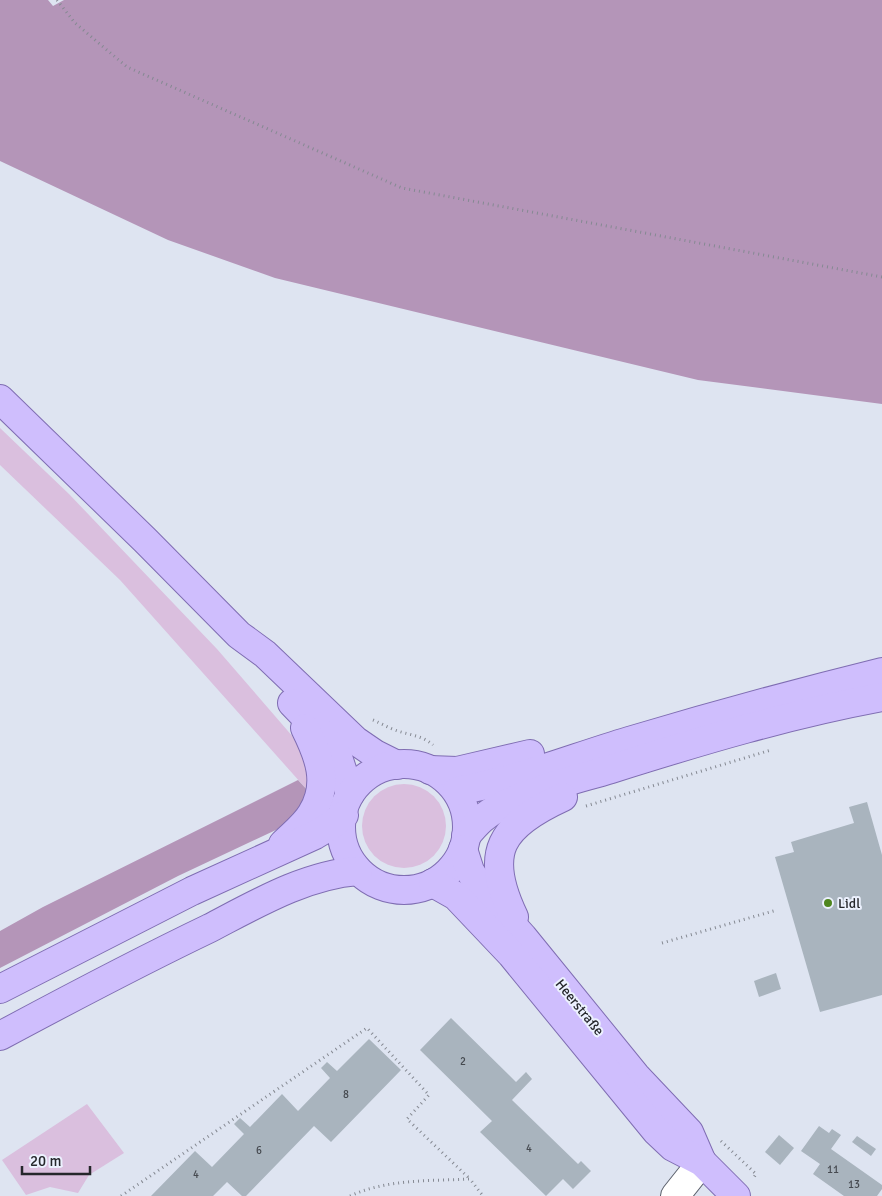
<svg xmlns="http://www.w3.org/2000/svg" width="882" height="1196" font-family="Signika,sans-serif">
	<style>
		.green { fill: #dabfde }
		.forest { fill: #b495b8 }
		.building { fill: #a9b4be }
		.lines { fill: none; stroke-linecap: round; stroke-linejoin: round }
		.minor-casing { stroke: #5c616c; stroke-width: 30 }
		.major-casing { stroke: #7f6db2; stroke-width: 30 }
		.path { stroke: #858992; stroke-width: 3; stroke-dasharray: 1 4; stroke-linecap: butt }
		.minor { stroke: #fff; stroke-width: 28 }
		.major { stroke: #cfbefd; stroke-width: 28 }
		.poi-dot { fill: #4f861f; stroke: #ecf1fe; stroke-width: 2 }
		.labels { text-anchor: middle; stroke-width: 4; stroke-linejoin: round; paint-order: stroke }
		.number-label { font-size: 11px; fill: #464a50 }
		.poi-label { font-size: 14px; fill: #25272b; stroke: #ecf1fe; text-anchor: start }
		.street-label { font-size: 14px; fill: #25272b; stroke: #ecf1fe }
	</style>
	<rect width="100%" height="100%" fill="#dee4f1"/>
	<!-- green -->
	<g class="green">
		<polygon points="0,428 69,494 217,649 300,745 306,754 309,792 120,580 0,465"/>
		<circle cx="404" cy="826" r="42"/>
		<polygon points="87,1104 124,1153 89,1175 78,1193 50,1187 26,1195 2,1160"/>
	</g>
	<!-- forest -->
	<g class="forest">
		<polygon points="0,0 48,0 53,6 64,0 882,0 882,404 698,380 275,278 168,240 0,161"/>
		<path d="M 298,780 L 309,792 C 304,807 291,821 278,829 L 178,876 L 0,968 L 0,931 L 43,907 Z"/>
	</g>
	<!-- building -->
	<g class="building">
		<polygon points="867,802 882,855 882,995 820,1012 775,857 794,852 791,842 854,823 849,807"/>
		<polygon points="776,973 781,989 759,997 754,981"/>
		<polygon points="451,1018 516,1082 526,1072 532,1079 512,1100 578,1164 581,1161 591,1171 573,1189 563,1179 546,1196 480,1132 492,1121 420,1050"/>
		<polygon points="369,1039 401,1070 331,1142 314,1126 246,1196 242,1196 227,1182 213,1196 151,1196 195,1151 212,1167 244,1134 234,1124 240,1118 250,1127 282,1094 298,1111 330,1078 321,1068 327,1062 337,1071"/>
		<polygon points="819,1126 829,1133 832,1129 841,1135 831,1149 882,1185 882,1189 877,1196 844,1196 813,1174 820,1164 801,1151"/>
		<polygon points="779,1135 794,1148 780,1165 765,1152"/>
		<polygon points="857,1136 876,1149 871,1156 852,1142"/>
	</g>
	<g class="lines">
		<!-- minor casing -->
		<g class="minor-casing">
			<polyline id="minor" points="675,1196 702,1162"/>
		</g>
		<!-- major casing -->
		<g class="major-casing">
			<g id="major">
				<polyline points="0,399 145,540 239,635 265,654 356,741 375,754 397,765"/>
				<polyline points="292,703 319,731 338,757 350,794"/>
				<circle cx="404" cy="827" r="63"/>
				<polyline points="430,770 457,771 530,754"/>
				<path d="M 457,791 C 516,781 572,758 629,741 C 713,716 797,693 882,672"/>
				<path d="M 466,836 C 476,824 485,814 500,807 C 534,789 574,780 611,769 C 700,741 790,714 882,697"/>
				<path d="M 283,844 C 293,834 305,825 312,813 C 330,784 319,756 305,728"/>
				<polyline points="463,849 470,871 485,895 523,937 636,1076 689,1132 702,1162"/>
				<polyline points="433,883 456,896 511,954 656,1131 673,1147 702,1162 736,1196"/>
				<path d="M 514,917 C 483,852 500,826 563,797"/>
				<polyline points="0,989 192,891 315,835 330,826 344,815"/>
				<path d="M 0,1036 C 69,999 139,962 210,928 C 256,904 305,875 358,871"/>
			</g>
		</g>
		<!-- path -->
		<g class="path">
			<polyline points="57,0 75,23 127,67 402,188 882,277"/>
			<path d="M 373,720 C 380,723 387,727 395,730 C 408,735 422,735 433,745"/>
			<polyline points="586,806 771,750"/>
			<polyline points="662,943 777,910"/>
			<polyline points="721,1141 756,1174 753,1179"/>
			<polyline points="121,1196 367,1028 429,1095 407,1119 470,1179"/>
			<path d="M 350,1196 C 387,1179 430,1181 470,1179 L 483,1196"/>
		</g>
		<!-- minor -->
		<use href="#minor" class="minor"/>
		<!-- major -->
		<use href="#major" class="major"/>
	</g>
	<!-- markers -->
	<circle class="poi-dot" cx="828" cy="903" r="5"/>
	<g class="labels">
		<!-- number labels -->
		<g class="number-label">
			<text x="463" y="1065">2</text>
			<text x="346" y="1098">8</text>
			<text x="529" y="1152">4</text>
			<text x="259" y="1154">6</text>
			<text x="833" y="1173">11</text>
			<text x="196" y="1178">4</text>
			<text x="854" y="1188">13</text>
		</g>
		<!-- poi labels -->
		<g class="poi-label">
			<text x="838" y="908">Lidl</text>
		</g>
		<!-- street labels -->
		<g class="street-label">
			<text transform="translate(580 1007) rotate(51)" y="5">Heerstraße</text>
		</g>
	</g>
	<!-- scale -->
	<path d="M22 1166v8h68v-8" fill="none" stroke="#25272b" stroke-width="2.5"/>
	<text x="30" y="1166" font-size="15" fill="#25272b" stroke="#ecf1fe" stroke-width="4" paint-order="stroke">20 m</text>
</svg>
